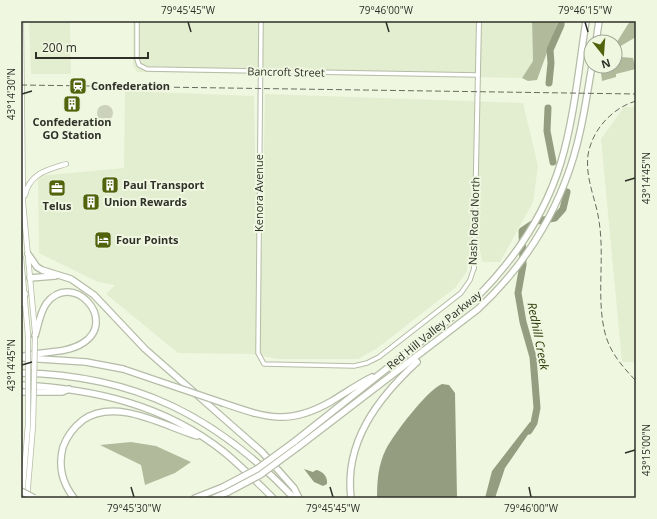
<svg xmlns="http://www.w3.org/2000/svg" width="657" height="519" font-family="'Open Sans',sans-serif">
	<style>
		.built { fill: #e3edcf }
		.green { fill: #cbd1bd }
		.forest { fill: #b1bb9c }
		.water { fill: #949d7f }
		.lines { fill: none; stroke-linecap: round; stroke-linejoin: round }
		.stream { stroke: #949d7f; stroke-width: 1 }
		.river { stroke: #949d7f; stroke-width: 7 }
		.tertiary-casing { stroke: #b5bca7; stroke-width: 5.5 }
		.secondary-casing { stroke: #b5bca7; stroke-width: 6 }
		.primary-casing { stroke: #b5bca7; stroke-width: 6 }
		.motorway-casing { stroke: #b5bca7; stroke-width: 8 }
		.tertiary { stroke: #fff; stroke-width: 3.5 }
		.secondary { stroke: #fff; stroke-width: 4 }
		.primary { stroke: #fff; stroke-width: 4.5 }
		.motorway { stroke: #fff; stroke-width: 5.5 }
		.rail { stroke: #676b5f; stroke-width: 1; stroke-dasharray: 6 3; stroke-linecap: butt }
		.primary-bridge-casing { stroke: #b5bca7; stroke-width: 6; stroke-linecap: butt }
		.motorway-bridge-casing { stroke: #b5bca7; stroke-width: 8; stroke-linecap: butt }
		.primary-bridge { stroke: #fff; stroke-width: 4.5 }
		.motorway-bridge { stroke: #fff; stroke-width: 5.5 }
		.ticks { fill: none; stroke: #2f3129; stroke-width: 1.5 }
		.labels { text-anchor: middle; stroke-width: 4; stroke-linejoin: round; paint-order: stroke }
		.street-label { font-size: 11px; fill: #2f3129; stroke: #f0f7e1 }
		.poi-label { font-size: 11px; font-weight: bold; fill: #2f3129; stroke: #f0f7e1; text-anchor: start }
		.water-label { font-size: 12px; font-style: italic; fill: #283300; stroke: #f0f7e1 }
		.neatline { fill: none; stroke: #2f3129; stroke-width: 1.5 }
		.ticks-label { font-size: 10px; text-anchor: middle; fill: #2f3129 }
	</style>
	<rect width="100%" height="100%" fill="#f0f7e1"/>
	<!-- built -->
	<g class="built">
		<polygon points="29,21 70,21 71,74 31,74"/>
		<polygon points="133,21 532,21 533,61 522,78 137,72 133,65"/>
		<polygon points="125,91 254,96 257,253 262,252 265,94 523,103 538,166 533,202 500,262 482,262 479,244 470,241 467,271 456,287 376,349 358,359 278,359 252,354 178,353 106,294 115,285 98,282 39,253 38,176 124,168"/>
		<polygon points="624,107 636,107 636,362 622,362 601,139"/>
	</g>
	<!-- green -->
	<circle class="green" cx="105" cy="113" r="8"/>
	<!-- forest -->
	<g class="forest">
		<polygon points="532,21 557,21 557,25 537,80 528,81 522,78 533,61"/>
		<polygon points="630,21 636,21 636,37 619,47 622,57 633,58 636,69 616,74 616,77 602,81 601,73 604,66 615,66 615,45"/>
		<polygon points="131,442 156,446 191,462 175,473 145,485 141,465 100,445"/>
	</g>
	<!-- water -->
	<g class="water">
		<path d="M 442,384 L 449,385 L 455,393 L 457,497 L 377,498 C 377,482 378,465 386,449 C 393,435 428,389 442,384 Z"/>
		<polygon points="530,422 536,423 505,468 495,498 485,498 492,471"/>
		<path d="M 304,469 L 313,472 L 316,470 C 323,471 328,477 327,484 L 323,486 L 314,482 Z"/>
	</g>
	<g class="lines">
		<!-- stream -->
		<polyline class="stream" points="244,498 245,497"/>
		<!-- river -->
		<g class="river">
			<polyline points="549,83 551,63 550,50 561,25 561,21"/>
			<polyline points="548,108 547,131 553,162"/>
			<polyline points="529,431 534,423 537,408 533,357 523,322 518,293 523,265 522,231 537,221 555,218 563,209 567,192"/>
		</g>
		<!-- tertiary casing -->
		<g class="tertiary-casing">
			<g id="tertiary">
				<polyline points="137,21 137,59 139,65 147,69 478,75"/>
				<polyline points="261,21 258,353 264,364 354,366 367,363 379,357 461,293 470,280 474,268"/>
			</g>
		</g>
		<!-- secondary casing -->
		<g class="secondary-casing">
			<polyline id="secondary" points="474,268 479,21"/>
		</g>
		<!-- primary casing -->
		<g class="primary-casing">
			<g id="primary">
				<polyline points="21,21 23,203 35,332"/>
				<path d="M 25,195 C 30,173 47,170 66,164"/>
				<polyline points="21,258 28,335"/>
				<polyline points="22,498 28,425"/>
				<polyline points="27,498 33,426"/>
			</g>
		</g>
		<!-- motorway casing -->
		<g class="motorway-casing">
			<g id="motorway">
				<polyline points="596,42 599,21"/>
				<polyline points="28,254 37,267 42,270 71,279 94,295 145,349 262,452 294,488 299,498"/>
				<polyline points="30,278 55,276"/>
				<polyline points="21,304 25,294"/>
				<path d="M 21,357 C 41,350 64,355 83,343 C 119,320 72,269 46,304 C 40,313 38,326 35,336"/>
				<polyline points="24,358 86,362 123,369"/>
				<path d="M 21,373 C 135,375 216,416 294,498"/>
				<path d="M 21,385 C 95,389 165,405 224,452 C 241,466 257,482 273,498"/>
				<polyline points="21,392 62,392 69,389"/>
				<path d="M 223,403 C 267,418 289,426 332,401 C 345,393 358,384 372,377"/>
				<path d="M 294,442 L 476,298 C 514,260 545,215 561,162 C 574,119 579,66 586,21"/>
				<path d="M 298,447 L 478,309 C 529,262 565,201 580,132 C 585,110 588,88 592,66"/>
				<path d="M 74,498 C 62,483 58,466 63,447 C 67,436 74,427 83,420 C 116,397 164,426 197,436"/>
				<polyline points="195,498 223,487"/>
				<polyline points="214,498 228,492"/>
				<path d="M 351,498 C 344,442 378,398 417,362"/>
			</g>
		</g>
		<!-- tertiary -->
		<use href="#tertiary" class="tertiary"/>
		<!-- secondary -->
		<use href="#secondary" class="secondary"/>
		<!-- primary -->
		<use href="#primary" class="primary"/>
		<!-- motorway -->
		<use href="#motorway" class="motorway"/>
		<!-- rail -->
		<g class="rail">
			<polyline points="21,85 636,94"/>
			<path d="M 636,101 C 612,108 592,130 588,155 C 585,179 596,199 599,221 C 605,258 596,297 605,333 C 610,353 623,367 636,381"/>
		</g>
		<!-- primary-bridge casing -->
		<g class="primary-bridge-casing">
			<g id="primary-bridge">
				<polyline points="28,425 28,335"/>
				<polyline points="33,426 35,336"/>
			</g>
		</g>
		<!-- motorway-bridge casing -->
		<g class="motorway-bridge-casing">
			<g id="motorway-bridge">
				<polyline points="123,369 223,403"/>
				<polyline points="223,487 257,469 294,442"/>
				<polyline points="21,491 34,498"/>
				<polyline points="228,492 260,475 298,447"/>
			</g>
		</g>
		<!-- primary-bridge -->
		<use href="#primary-bridge" class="primary-bridge"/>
		<!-- motorway-bridge -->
		<use href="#motorway-bridge" class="motorway-bridge"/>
	</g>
	<!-- ticks -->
	<path class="ticks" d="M 188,22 L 191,32M 386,22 L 389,32M 585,22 L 588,32M 22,94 L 32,91M 625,181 L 635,178M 22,365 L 32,362M 625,453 L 635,450M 131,487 L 134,497M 330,487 L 333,497M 529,487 L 531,497"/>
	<!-- icons -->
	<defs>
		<g id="station-square" transform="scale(0.9)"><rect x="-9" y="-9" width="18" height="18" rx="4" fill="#51630b" stroke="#f0f7e1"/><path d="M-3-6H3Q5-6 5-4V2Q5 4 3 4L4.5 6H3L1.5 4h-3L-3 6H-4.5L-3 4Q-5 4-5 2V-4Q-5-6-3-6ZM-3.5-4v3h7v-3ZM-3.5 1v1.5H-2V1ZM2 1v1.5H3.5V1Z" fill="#fff"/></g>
		<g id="building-square" transform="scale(0.9)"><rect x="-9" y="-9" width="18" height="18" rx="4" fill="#51630b" stroke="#f0f7e1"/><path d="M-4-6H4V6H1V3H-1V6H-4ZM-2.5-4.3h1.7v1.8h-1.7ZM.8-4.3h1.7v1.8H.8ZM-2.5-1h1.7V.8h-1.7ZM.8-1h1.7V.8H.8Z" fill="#fff"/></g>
		<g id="office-square" transform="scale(0.9)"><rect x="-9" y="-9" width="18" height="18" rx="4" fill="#51630b" stroke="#f0f7e1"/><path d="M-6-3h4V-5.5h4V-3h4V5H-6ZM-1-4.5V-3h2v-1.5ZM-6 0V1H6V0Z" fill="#fff"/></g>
		<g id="hotel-square" transform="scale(0.9)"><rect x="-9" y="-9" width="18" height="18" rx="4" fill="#51630b" stroke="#f0f7e1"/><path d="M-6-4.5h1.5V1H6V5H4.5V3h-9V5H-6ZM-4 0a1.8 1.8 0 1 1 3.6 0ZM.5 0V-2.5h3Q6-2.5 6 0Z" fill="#fff"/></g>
	</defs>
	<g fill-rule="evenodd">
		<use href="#station-square" x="78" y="86"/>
		<use href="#building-square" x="72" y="104"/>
		<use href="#building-square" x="110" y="185"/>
		<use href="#office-square" x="57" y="188"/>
		<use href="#building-square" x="91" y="202"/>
		<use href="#hotel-square" x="103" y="240"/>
	</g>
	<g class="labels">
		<!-- street labels -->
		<g class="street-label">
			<text transform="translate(286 72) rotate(1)" y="4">Bancroft Street</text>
			<text transform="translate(259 193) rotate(-90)" y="4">Kenora Avenue</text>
			<text transform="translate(474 221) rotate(-88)" y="4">Nash Road North</text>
			<text transform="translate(434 330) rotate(-39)" y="4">Red Hill Valley Parkway</text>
		</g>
		<!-- poi labels -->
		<g class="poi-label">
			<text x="91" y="90">Confederation</text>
			<text x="72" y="126" text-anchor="middle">Confederation<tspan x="72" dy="13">GO Station</tspan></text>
			<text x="123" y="189">Paul Transport</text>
			<text x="104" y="206">Union Rewards</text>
			<text x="57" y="210" text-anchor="middle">Telus</text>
			<text x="116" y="244">Four Points</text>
		</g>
		<!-- water labels -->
		<g class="water-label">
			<text transform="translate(538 336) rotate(79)" y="4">Redhill Creek</text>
		</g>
	</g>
	<!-- border -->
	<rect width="657" height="519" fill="none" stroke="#f0f7e1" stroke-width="44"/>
	<!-- north arrow -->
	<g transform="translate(603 54) rotate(163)"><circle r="19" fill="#f0f7e1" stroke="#a3a897"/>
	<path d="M0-3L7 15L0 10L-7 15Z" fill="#51630b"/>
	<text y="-6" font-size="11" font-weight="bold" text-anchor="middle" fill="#2f3129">N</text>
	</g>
	<!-- scale -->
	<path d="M36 52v6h112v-6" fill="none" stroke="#2f3129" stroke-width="2"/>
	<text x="42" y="52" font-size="12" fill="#2f3129" stroke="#f0f7e1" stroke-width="3" paint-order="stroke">200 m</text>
	<rect x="22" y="22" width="613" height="475" class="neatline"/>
	<g class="ticks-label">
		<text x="188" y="14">79°45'45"W</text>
		<text x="386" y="14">79°46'00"W</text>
		<text x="585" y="14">79°46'15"W</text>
		<text transform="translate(11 94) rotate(-90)" y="4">43°14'30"N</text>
		<text transform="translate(646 178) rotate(-90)" y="4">43°14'45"N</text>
		<text transform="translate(11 365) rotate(-90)" y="4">43°14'45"N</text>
		<text transform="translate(646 450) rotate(-90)" y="4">43°15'00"N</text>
		<text x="134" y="512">79°45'30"W</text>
		<text x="333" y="512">79°45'45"W</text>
		<text x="531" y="512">79°46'00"W</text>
	</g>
</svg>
